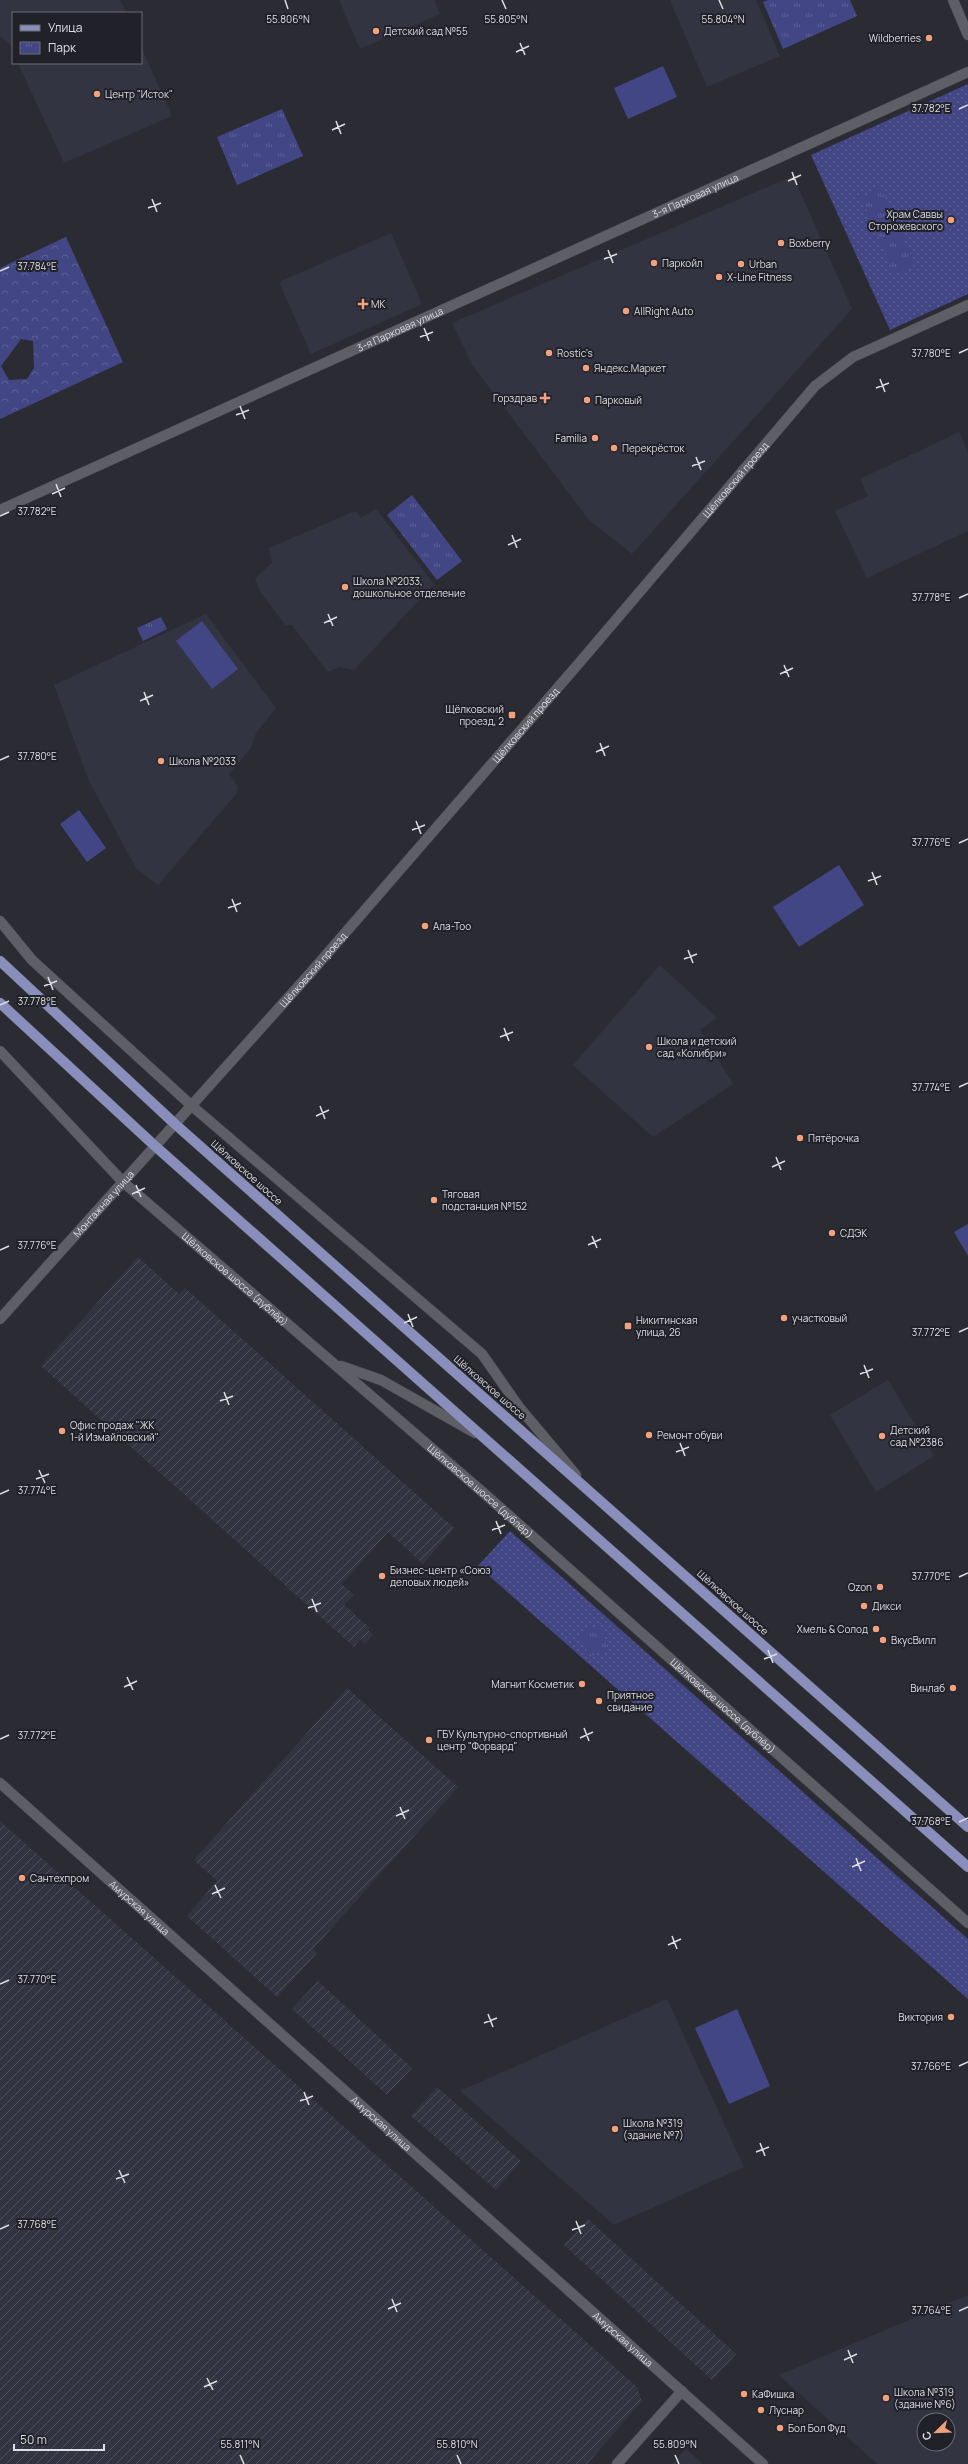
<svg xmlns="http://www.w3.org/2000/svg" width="968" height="2464" font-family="Manrope,sans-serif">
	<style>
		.built { fill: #333441; fill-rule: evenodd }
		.industrial { fill: url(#industrial-furrows) }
		.grass { fill: url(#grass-dots) }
		.forest { fill: url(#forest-crowns); fill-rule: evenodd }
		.park { fill: url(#park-tufts) }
		.pitch { fill: #434684 }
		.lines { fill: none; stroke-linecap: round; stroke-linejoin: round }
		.tertiary-casing { stroke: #49494f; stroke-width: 11 }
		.secondary-casing { stroke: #49494f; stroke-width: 11 }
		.primary-casing { stroke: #49494f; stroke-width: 11 }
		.tertiary { stroke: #5d5e66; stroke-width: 10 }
		.secondary { stroke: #5d5e66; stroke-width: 10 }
		.primary { stroke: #898ebc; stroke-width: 10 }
		.ticks { fill: none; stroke: #dedee3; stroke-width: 1.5 }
		.poi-dot { fill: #f2a17e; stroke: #212229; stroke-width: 1.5 }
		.labels { text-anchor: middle; stroke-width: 4; stroke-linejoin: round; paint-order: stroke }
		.poi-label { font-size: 10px; fill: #dedee3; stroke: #212229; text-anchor: start }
		.street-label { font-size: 10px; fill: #dedee3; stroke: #212229 }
		.ticks-label { font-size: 10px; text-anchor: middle; fill: #dedee3; stroke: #212229; stroke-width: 4; stroke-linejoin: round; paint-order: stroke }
	</style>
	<defs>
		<pattern id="industrial-furrows" width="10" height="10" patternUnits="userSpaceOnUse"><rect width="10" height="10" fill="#333441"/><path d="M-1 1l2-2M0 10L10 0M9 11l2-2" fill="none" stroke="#50515c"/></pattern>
		<pattern id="grass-dots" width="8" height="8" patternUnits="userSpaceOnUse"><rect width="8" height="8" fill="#434684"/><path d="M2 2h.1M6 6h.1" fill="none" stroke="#5e6095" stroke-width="1.8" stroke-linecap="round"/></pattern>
		<pattern id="forest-crowns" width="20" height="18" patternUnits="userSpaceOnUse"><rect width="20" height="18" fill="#434684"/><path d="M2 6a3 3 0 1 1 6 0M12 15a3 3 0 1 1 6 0" fill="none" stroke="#5e6095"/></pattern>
		<pattern id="park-tufts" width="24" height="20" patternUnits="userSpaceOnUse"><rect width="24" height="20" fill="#434684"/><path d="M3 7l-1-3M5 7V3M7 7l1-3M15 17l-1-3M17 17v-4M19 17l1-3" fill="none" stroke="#5e6095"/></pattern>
	</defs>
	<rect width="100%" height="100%" fill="#2b2c33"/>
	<!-- built -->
	<g class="built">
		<polygon points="0,0 120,0 126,13 13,13 13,50 10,44 0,36"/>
		<polygon points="339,0 434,0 440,14 360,49"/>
		<polygon points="670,0 756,0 780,56 707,87"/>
		<polygon points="141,47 172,116 64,163 18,63 141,63"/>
		<polygon points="793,176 852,309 632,554 588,519 473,366 452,323"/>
		<polygon points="391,233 422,304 311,354 279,282"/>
		<polygon points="959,432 968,452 968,531 867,578 835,511 868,496 860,479"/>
		<polygon points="376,509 434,584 354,670 340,667 328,672 292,625 285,625 260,591 255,578 272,563 269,548 355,511 361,518"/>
		<polygon points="206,614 276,708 256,733 251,748 229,774 238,787 237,793 158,885 136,868 89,781 54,685"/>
		<polygon points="660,965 717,1018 700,1030 733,1084 653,1137 573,1065"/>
		<polygon points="888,1380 934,1456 876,1492 830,1415"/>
		<polygon points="667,1999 744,2167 614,2225 460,2091"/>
		<path d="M 968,2295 L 968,2464 L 877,2464 L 779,2375 ZM 924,2420 L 948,2420 L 948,2444 L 924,2444 Z"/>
		<polygon points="686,2449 703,2464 672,2464"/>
	</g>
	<!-- industrial -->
	<g class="industrial">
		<polygon points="138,1257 179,1294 185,1288 454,1528 423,1564 388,1532 342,1584 354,1595 344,1605 370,1628 368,1630 373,1635 365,1644 360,1639 354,1647 41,1366"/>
		<polygon points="347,1688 458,1787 313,1949 317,1953 277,1997 187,1916 217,1881 194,1860"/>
		<polygon points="0,1821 637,2387 642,2401 587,2464 0,2464"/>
		<polygon points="318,1981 412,2068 387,2095 292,2009"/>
		<polygon points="437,2087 521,2161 496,2190 411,2116"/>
		<polygon points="588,2219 736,2354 712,2380 564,2245"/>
	</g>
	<!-- grass -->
	<g class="grass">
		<polygon points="968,84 968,294 890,330 811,155"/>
		<polygon points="510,1531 968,1939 968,1999 478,1566"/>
	</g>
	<!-- forest -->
	<path class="forest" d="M 66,237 L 123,362 L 0,419 L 0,268 ZM 21,339 L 33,341 L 34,368 L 27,379 L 9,380 L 1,366 Z"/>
	<!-- park -->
	<g class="park">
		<polygon points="768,0 850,0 857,16 783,49 763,2"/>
		<polygon points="282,109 303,156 237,185 217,137"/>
		<polygon points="881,188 915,265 895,274 861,198"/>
		<polygon points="412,495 462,561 437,580 387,515"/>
		<polygon points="161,617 167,629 143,641 137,628"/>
		<polygon points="598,1625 609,1648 589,1657 579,1633"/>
	</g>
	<!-- pitch -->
	<g class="pitch">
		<polygon points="663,66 677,97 628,119 614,88"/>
		<polygon points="202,621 238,669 212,689 176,641"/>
		<polygon points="79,810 106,848 87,862 60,824"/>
		<polygon points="839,865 864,905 799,947 773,907"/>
		<polygon points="968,1224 968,1256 954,1232"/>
		<polygon points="737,2009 770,2086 729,2104 695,2028"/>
	</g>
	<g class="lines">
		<!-- tertiary casing -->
		<g class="tertiary-casing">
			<g id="tertiary">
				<path id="s1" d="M 0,510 L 968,72"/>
				<polyline points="0,921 32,960 192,1106 482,1354 519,1407 576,1475"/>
				<path id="s2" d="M 0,1051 L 123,1182 L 486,1495 L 968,1923"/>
				<path id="s3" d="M 0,1319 L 313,970 L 580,662 L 815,386 L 853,357 L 968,305"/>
				<polyline points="341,1366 381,1380 475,1433"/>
				<path id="s4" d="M 0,1783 L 763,2464"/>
				<polyline points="617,2464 682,2391"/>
			</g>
		</g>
		<!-- secondary casing -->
		<g class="secondary-casing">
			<polyline id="secondary" points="953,0 968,35"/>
		</g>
		<!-- primary casing -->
		<g class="primary-casing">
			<g id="primary">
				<polyline points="0,961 175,1124 968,1827"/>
				<polyline points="0,1003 155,1146 968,1867"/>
			</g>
		</g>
		<!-- tertiary -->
		<use href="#tertiary" class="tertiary"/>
		<!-- secondary -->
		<use href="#secondary" class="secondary"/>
		<!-- primary -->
		<use href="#primary" class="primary"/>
	</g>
	<!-- ticks -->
	<path class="ticks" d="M 285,0 L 288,9M 502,0 L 506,9M 719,0 L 723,9M 520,43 L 525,55M 516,52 L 529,46M 959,109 L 968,105M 336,121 L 341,134M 332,130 L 345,124M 792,172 L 797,185M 788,181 L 801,175M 152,199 L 157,212M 148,208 L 161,203M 608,250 L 613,263M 604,259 L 617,254M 0,271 L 9,267M 424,328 L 429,341M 420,337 L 433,332M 959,353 L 968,349M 880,379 L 885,392M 876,388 L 889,383M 240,406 L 245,419M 236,415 L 249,410M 696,457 L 701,470M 692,466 L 705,461M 56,484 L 61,497M 52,494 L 65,488M 0,516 L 9,512M 512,535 L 517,548M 508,545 L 521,539M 959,598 L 968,594M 328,614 L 333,626M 324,623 L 337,617M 784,665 L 789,677M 780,674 L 793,668M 144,692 L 149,705M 140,701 L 153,695M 600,743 L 605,756M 596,752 L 609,746M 0,760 L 9,756M 416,821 L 421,834M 412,830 L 425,825M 959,843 L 968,839M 872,872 L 877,885M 868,881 L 881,876M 232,899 L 237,912M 228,908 L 241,903M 688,950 L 693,963M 684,959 L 697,954M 48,977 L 53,990M 44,986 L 57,981M 0,1005 L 9,1001M 504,1028 L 509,1041M 500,1037 L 513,1032M 959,1087 L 968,1083M 320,1106 L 325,1119M 316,1116 L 329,1110M 776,1157 L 781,1170M 772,1167 L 785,1161M 136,1185 L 141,1197M 132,1194 L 145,1188M 592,1236 L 597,1248M 588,1245 L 601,1239M 0,1250 L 9,1246M 408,1314 L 413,1327M 404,1323 L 417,1317M 959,1332 L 968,1328M 864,1365 L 869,1378M 860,1374 L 873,1369M 224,1392 L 229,1405M 220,1401 L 233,1396M 680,1443 L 685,1456M 676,1452 L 689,1447M 39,1470 L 45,1483M 36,1479 L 49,1474M 0,1494 L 9,1490M 496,1521 L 501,1534M 492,1530 L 505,1525M 959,1577 L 968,1573M 312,1599 L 317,1612M 308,1608 L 321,1603M 768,1650 L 773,1663M 764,1659 L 777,1654M 127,1677 L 133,1690M 124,1687 L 137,1681M 584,1728 L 589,1741M 580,1738 L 593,1732M 0,1739 L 9,1735M 400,1807 L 405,1819M 396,1816 L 409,1810M 959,1822 L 968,1818M 856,1858 L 861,1871M 852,1867 L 865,1861M 215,1885 L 221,1898M 212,1894 L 225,1888M 672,1936 L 677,1949M 668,1945 L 681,1939M 0,1984 L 9,1980M 488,2014 L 493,2027M 484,2023 L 497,2018M 959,2066 L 968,2062M 304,2092 L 309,2105M 300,2101 L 313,2096M 760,2143 L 765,2156M 756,2152 L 769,2147M 119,2170 L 125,2183M 116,2179 L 129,2174M 576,2221 L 581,2234M 0,2229 L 9,2225M 572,2230 L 585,2225M 392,2299 L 397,2312M 388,2309 L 401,2303M 959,2311 L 968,2307M 848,2350 L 853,2363M 844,2360 L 857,2354M 207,2378 L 213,2390M 204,2387 L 217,2381M 240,2455 L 244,2464M 457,2455 L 461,2464M 675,2455 L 679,2464"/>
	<!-- markers -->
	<g class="poi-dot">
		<circle cx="376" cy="31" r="4"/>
		<circle cx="929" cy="38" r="4"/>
		<circle cx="97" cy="94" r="4"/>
		<circle cx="951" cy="220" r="4"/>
		<circle cx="781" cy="243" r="4"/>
		<circle cx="654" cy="263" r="4"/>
		<circle cx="741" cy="264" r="4"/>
		<circle cx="719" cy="277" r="4"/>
		<path d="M361 298h4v4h4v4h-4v4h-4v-4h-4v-4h4z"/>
		<circle cx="626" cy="311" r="4"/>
		<circle cx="549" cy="353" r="4"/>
		<circle cx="586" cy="368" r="4"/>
		<path d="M543 392h4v4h4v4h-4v4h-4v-4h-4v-4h4z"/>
		<circle cx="587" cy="400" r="4"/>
		<circle cx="595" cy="438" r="4"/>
		<circle cx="614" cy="448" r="4"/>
		<circle cx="345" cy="587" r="4"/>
		<rect x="508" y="711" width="8" height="8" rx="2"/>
		<circle cx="161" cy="761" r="4"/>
		<circle cx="425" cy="926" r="4"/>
		<circle cx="649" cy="1047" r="4"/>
		<circle cx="800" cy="1138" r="4"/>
		<circle cx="434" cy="1200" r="4"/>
		<circle cx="832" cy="1233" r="4"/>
		<circle cx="784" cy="1318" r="4"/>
		<rect x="624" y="1322" width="8" height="8" rx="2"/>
		<circle cx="62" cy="1431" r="4"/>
		<circle cx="649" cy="1435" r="4"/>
		<circle cx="882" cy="1436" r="4"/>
		<circle cx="382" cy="1576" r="4"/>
		<circle cx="880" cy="1587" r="4"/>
		<circle cx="864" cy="1606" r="4"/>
		<circle cx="876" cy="1629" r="4"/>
		<circle cx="883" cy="1640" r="4"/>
		<circle cx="582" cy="1684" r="4"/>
		<circle cx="953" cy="1688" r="4"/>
		<circle cx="599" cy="1701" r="4"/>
		<circle cx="429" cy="1740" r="4"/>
		<circle cx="22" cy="1878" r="4"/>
		<circle cx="951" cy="2017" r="4"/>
		<circle cx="615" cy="2129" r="4"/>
		<circle cx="744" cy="2394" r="4"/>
		<circle cx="886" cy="2398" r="4"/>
		<circle cx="761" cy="2410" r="4"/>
		<circle cx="780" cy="2428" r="4"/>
	</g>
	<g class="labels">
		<!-- poi labels -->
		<g class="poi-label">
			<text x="384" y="35">Детский сад №55</text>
			<text x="921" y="42" text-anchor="end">Wildberries</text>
			<text x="105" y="98">Центр "Исток"</text>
			<text x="943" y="218" text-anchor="end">Храм Саввы<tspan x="943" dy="12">Сторожевского</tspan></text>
			<text x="789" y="247">Boxberry</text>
			<text x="662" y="267">Паркойл</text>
			<text x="749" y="268">Urban</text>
			<text x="727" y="281">X-Line Fitness</text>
			<text x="371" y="308">МК</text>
			<text x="634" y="315">AllRight Auto</text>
			<text x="557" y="357">Rostic's</text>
			<text x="594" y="372">Яндекс.Маркет</text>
			<text x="537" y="402" text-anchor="end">Горздрав</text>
			<text x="595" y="404">Парковый</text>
			<text x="587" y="442" text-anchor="end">Familia</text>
			<text x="622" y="452">Перекрёсток</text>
			<text x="353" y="585">Школа №2033,<tspan x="353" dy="12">дошкольное отделение</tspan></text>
			<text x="504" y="713" text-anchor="end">Щёлковский<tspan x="504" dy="12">проезд, 2</tspan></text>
			<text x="169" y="765">Школа №2033</text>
			<text x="433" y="930">Ала-Тоо</text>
			<text x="657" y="1045">Школа и детский<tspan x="657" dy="12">сад «Колибри»</tspan></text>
			<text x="808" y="1142">Пятёрочка</text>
			<text x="442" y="1198">Тяговая<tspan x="442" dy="12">подстанция №152</tspan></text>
			<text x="840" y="1237">СДЭК</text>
			<text x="792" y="1322">участковый</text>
			<text x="636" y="1324">Никитинская<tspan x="636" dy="12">улица, 26</tspan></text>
			<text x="70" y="1429">Офис продаж "ЖК<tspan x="70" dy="12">1-й Измайловский"</tspan></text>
			<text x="890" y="1434">Детский<tspan x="890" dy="12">сад №2386</tspan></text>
			<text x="657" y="1439">Ремонт обуви</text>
			<text x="390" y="1574">Бизнес-центр «Союз<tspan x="390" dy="12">деловых людей»</tspan></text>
			<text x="872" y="1591" text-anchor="end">Ozon</text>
			<text x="872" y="1610">Дикси</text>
			<text x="868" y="1633" text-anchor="end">Хмель &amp; Солод</text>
			<text x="891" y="1644">ВкусВилл</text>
			<text x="574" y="1688" text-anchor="end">Магнит Косметик</text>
			<text x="945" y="1692" text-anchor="end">Винлаб</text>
			<text x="607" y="1699">Приятное<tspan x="607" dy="12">свидание</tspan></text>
			<text x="437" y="1738">ГБУ Культурно-спортивный<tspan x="437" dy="12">центр "Форвард"</tspan></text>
			<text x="30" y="1882">Сантехпром</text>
			<text x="943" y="2021" text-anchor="end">Виктория</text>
			<text x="623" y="2127">Школа №319<tspan x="623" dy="12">(здание №7)</tspan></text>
			<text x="894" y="2396">Школа №319<tspan x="894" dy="12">(здание №6)</tspan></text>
			<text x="752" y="2398">КаФишка</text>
			<text x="769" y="2414">Луснар</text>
			<text x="788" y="2432">Бол Бол Фуд</text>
		</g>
		<!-- street labels -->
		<g class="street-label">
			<text dy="4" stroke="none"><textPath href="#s1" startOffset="763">3-я Парковая улица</textPath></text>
			<text dy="4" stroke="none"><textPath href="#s1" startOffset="439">3-я Парковая улица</textPath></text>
			<text dy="4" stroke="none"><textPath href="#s3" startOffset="1116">Щёлковский проезд</textPath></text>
			<text dy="4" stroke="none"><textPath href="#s3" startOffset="793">Щёлковский проезд</textPath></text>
			<text dy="4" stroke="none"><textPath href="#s3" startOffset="469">Щёлковский проезд</textPath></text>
			<text transform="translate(247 1172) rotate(42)" y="4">Щёлковское шоссе</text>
			<text dy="4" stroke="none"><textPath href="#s3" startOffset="155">Монтажная улица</textPath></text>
			<text dy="4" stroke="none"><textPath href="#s2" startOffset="328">Щёлковское шоссе (дублёр)</textPath></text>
			<text transform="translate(490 1387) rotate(41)" y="4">Щёлковское шоссе</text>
			<text dy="4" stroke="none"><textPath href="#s2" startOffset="652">Щёлковское шоссе (дублёр)</textPath></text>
			<text transform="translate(733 1602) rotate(42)" y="4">Щёлковское шоссе</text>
			<text dy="4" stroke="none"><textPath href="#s2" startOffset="976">Щёлковское шоссе (дублёр)</textPath></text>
			<text dy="4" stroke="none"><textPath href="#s4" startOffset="187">Амурская улица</textPath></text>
			<text dy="4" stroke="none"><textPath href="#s4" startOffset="511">Амурская улица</textPath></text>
			<text dy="4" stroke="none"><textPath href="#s4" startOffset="835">Амурская улица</textPath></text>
		</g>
	</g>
	<g class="ticks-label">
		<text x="288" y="23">55.806°N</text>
		<text x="506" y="23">55.805°N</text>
		<text x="723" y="23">55.804°N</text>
		<text x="931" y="112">37.782°E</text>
		<text x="37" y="270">37.784°E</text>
		<text x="931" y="357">37.780°E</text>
		<text x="37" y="515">37.782°E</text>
		<text x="931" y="601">37.778°E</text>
		<text x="37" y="760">37.780°E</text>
		<text x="931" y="846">37.776°E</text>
		<text x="37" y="1005">37.778°E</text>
		<text x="931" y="1091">37.774°E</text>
		<text x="37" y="1249">37.776°E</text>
		<text x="931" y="1336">37.772°E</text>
		<text x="37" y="1494">37.774°E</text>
		<text x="931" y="1580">37.770°E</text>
		<text x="37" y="1739">37.772°E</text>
		<text x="931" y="1825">37.768°E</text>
		<text x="37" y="1983">37.770°E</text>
		<text x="931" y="2070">37.766°E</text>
		<text x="37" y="2228">37.768°E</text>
		<text x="931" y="2314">37.764°E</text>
		<text x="240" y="2448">55.811°N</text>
		<text x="457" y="2448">55.810°N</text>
		<text x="675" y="2448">55.809°N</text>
	</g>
	<!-- legend -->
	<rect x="12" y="12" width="130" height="52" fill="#212229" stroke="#6d6d73"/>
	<rect x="20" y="25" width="20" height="6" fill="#898ebc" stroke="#6d6d73"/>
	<text x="48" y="32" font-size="12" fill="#dedee3">Улица</text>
	<rect x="20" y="42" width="20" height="12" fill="url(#park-tufts)" stroke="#6d6d73"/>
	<text x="48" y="52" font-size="12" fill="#dedee3">Парк</text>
	<!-- north arrow -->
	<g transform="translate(936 2432) rotate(247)"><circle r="19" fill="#212229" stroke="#6d6d73"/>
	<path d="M0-3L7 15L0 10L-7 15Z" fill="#f2a17e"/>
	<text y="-6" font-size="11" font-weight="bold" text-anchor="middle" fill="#dedee3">С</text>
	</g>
	<!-- scale -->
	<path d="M14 2444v6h90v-6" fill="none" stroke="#dedee3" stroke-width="2"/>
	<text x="20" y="2444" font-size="12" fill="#dedee3" stroke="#212229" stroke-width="3" paint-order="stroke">50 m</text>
</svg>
